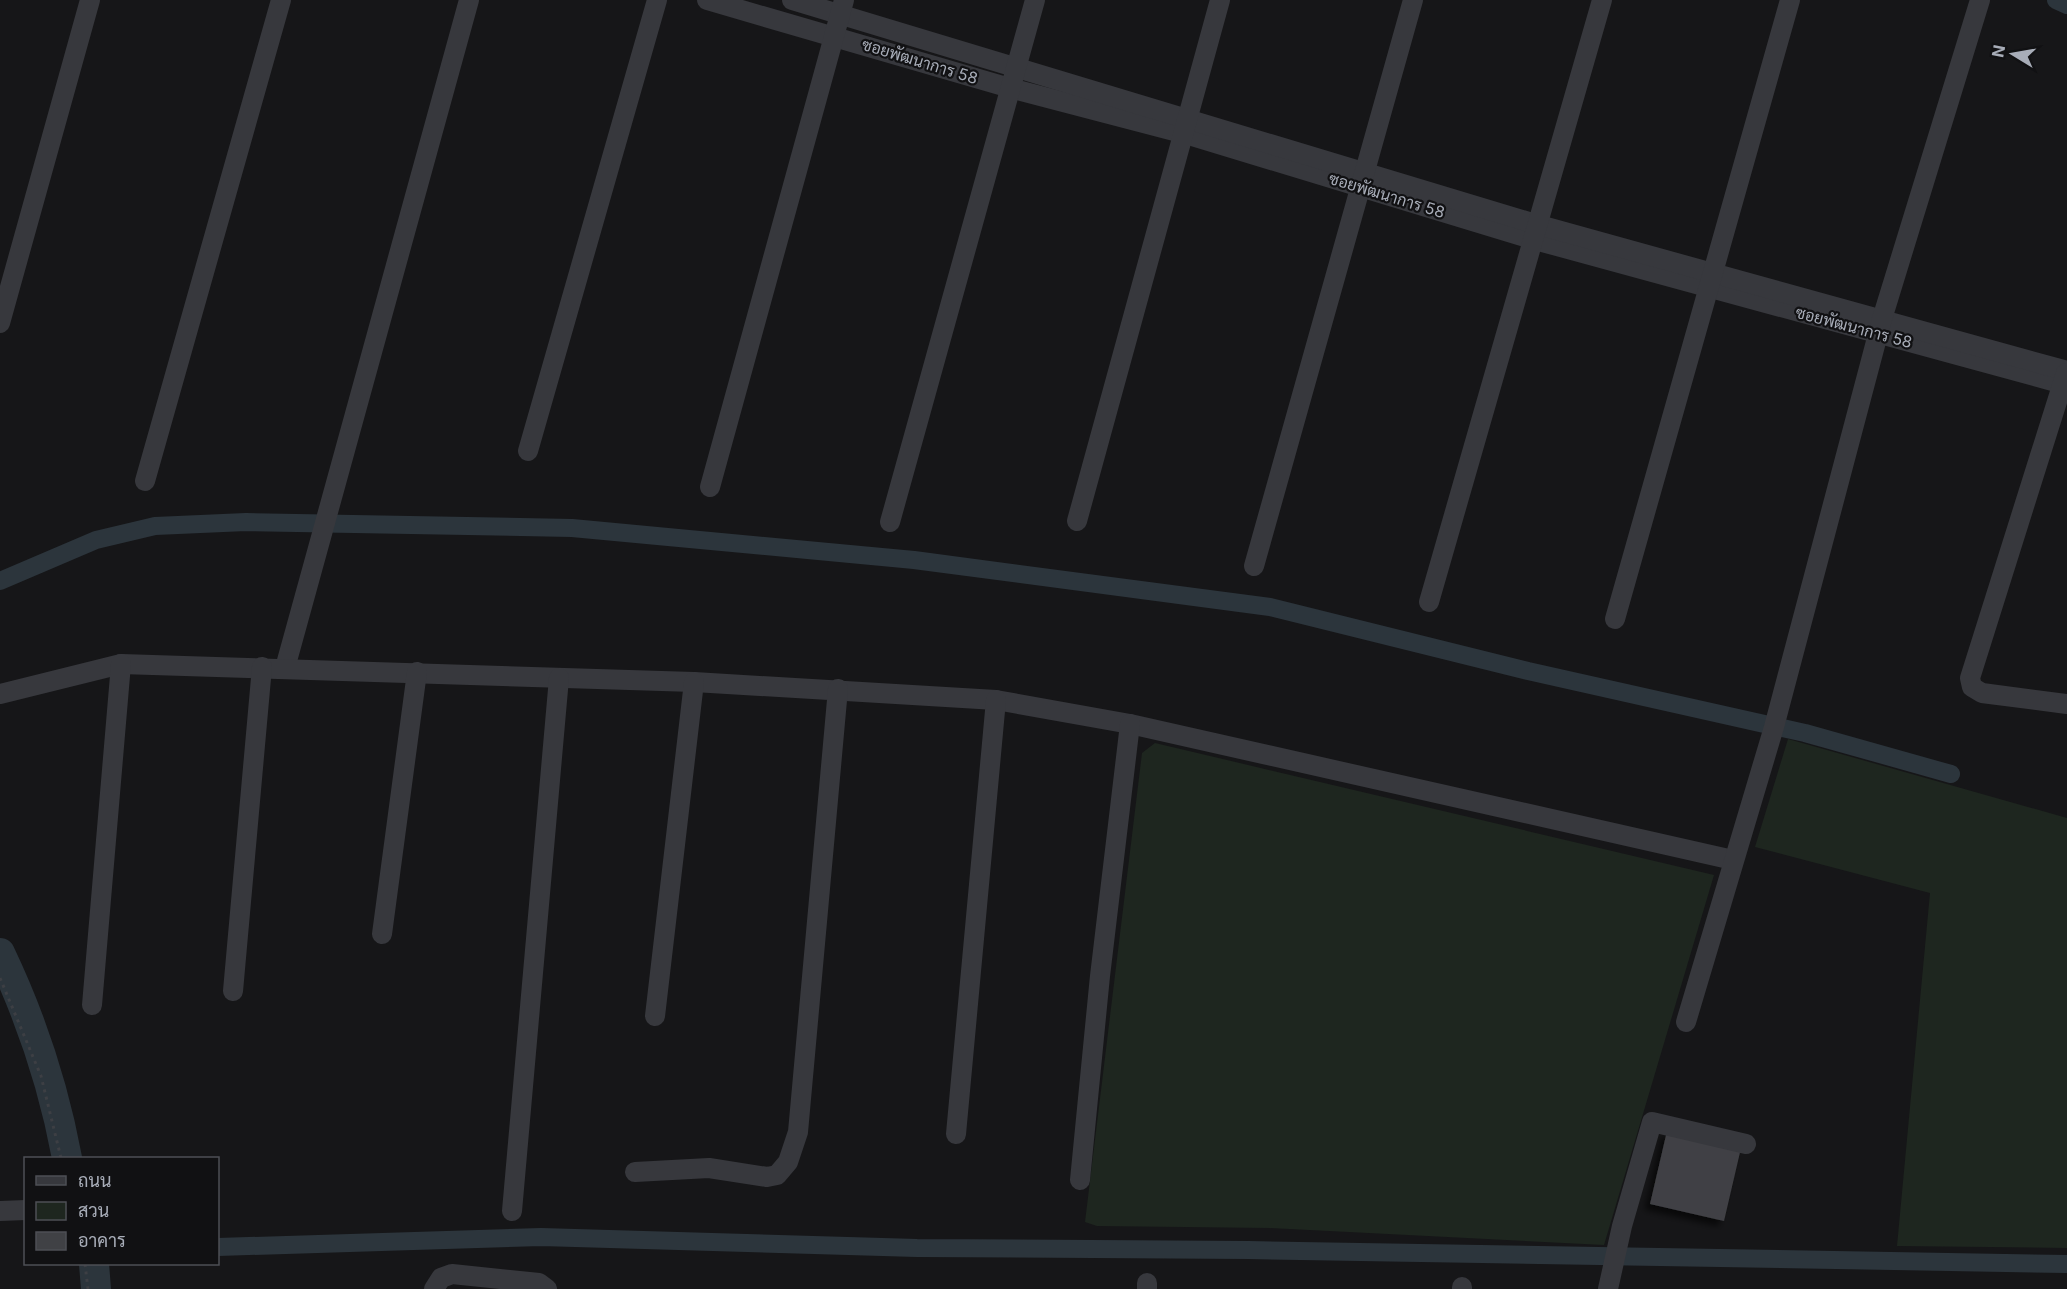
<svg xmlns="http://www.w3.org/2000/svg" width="2067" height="1289" font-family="Inter,Sarabun,sans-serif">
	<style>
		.green { fill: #1e261f }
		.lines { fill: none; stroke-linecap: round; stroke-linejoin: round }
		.canal { stroke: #2c353c; stroke-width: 18 }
		.river { stroke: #2c353c; stroke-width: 30 }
		.building { fill: #404145; filter: url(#shadow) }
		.path { stroke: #3d3f44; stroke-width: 3; stroke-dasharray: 3 4.5; stroke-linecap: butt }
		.minor { stroke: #37383d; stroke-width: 20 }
		.labels { text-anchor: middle; stroke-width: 4.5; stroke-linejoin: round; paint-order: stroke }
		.street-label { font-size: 16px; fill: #a8adb8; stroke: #111113 }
	</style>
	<defs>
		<filter id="shadow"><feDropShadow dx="-5.5" dy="5.5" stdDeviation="3" flood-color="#0009"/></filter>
	</defs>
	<rect width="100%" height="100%" fill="#161618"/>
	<!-- green -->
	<g class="green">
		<polygon points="1788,739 2067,818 2067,1248 1897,1246 1930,893 1755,847"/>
		<polygon points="1155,743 1714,875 1604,1245 1269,1228 1097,1226 1085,1222 1142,753"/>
	</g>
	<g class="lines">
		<!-- canal -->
		<g class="canal">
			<polyline points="2056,0 2067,5"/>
			<polyline points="0,581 96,540 155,526 246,522 572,528 914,560 1270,607 1528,671 1805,733 1951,774"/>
			<polyline points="218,1247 541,1237 917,1248 1248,1250 2067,1264"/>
		</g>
		<!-- river -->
		<g class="river">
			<path d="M 0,953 C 31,1018 54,1088 67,1158"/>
			<polyline points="94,1264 96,1289"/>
		</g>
	</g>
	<!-- building -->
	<polygon class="building" points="1667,1131 1741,1148 1724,1221 1650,1204"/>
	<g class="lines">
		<!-- path -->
		<g class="path">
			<polyline points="0,978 41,1076 61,1158"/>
			<polyline points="85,1264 88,1289"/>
		</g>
		<!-- minor -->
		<g class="minor">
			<polyline points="707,0 1010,88 1182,133 1535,240 2067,385"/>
			<polyline points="792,0 1539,225 2067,371"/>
			<polyline points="0,323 90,0"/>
			<polyline points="2066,373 1970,678 1972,687 1982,693 2067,704"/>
			<polyline points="528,451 657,0"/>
			<polyline points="145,481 281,0"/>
			<polyline points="710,487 844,0"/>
			<polyline points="1077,521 1220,0"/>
			<polyline points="890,522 1035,0"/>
			<polyline points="1254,566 1413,0"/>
			<polyline points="1429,602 1602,0"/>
			<polyline points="1615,619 1790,0"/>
			<polyline points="285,668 469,0"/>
			<polyline points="0,694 121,664 694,682 996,700 1130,724 1733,860"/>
			<polyline points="382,934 417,672"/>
			<polyline points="233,991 262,667"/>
			<polyline points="92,1005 121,664"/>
			<polyline points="655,1016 694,682"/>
			<polyline points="1686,1022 1774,727 1882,319 1980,0"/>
			<polyline points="956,1134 996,700"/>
			<polyline points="635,1172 709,1168 767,1177 777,1175 788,1162 798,1132 838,689"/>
			<polyline points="1080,1180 1100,976 1130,724"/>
			<polyline points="0,1211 26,1210"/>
			<polyline points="512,1211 559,678"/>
			<polyline points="1147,1283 1147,1289"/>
			<polyline points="434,1289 441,1278 452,1274 539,1283 547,1289"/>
			<polyline points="1462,1289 1462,1287"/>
			<polyline points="1608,1289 1622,1226 1652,1122 1746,1144"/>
		</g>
	</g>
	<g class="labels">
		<!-- street labels -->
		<g class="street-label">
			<text transform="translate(920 61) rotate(17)" y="6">ซอยพัฒนาการ 58</text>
			<text transform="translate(1387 195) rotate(17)" y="6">ซอยพัฒนาการ 58</text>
			<text transform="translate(1854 327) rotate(15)" y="6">ซอยพัฒนาการ 58</text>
		</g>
	</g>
	<!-- legend -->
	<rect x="24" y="1157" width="195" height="108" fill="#111113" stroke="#4d4f55" stroke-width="1.5"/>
	<rect x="36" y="1176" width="30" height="9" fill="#37383d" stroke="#4d4f55" stroke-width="1.5"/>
	<text x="78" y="1187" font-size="18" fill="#a8adb8">ถนน</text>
	<rect x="36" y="1202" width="30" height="18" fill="#1e261f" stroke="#4d4f55" stroke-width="1.5"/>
	<text x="78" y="1217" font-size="18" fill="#a8adb8">สวน</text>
	<rect x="36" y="1232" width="30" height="18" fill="#404145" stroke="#4d4f55" stroke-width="1.5"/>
	<text x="78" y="1247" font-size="18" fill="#a8adb8">อาคาร</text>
	<!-- north arrow -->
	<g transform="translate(2013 54) rotate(281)" stroke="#111113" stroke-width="4.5" paint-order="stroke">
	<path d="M0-4.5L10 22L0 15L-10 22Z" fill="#a8adb8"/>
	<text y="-9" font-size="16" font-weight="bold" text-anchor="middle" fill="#a8adb8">N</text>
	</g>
</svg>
